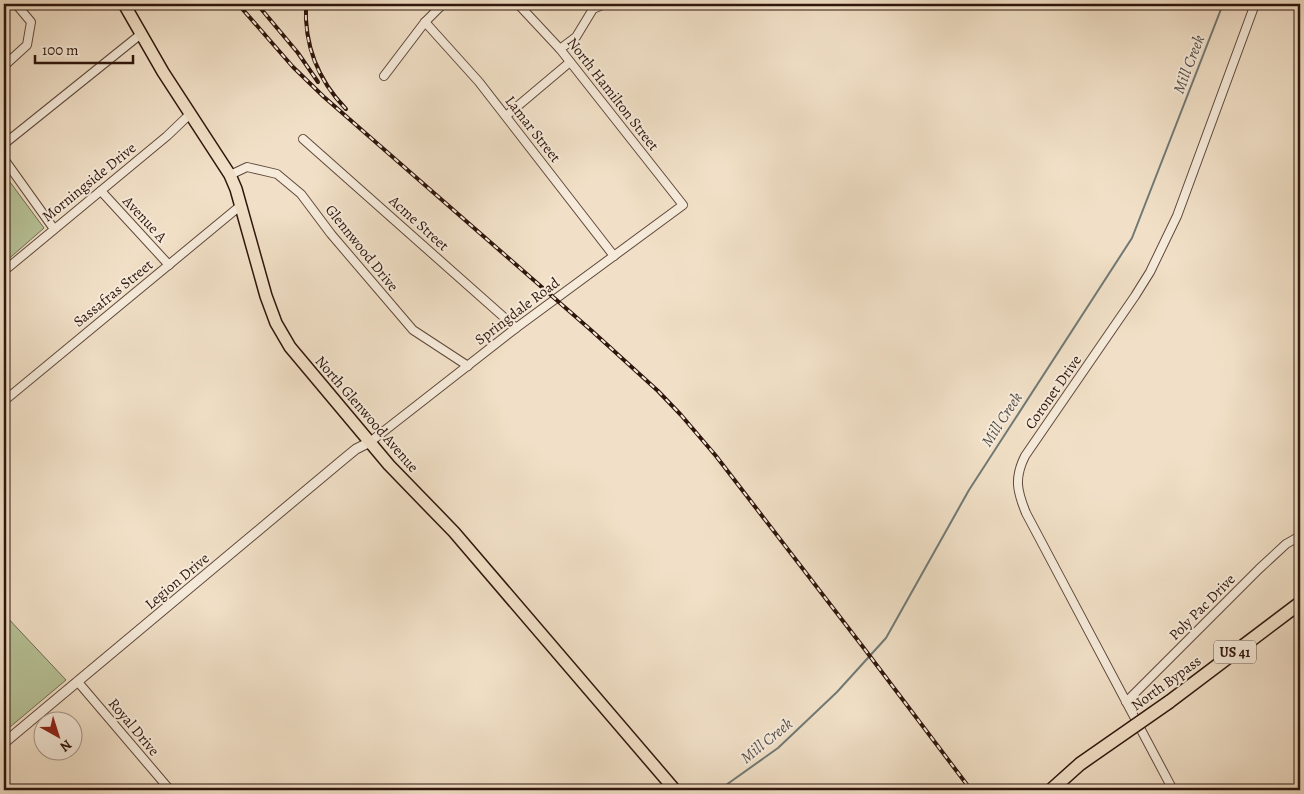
<svg xmlns="http://www.w3.org/2000/svg" width="1304" height="794" font-family="Alegreya,serif">
	<style>
		.green { fill: #b7c398; stroke: #736c52 }
		.lines { fill: none; stroke-linecap: round; stroke-linejoin: round }
		.stream { stroke: #707976; stroke-width: 2 }
		.minor-casing { stroke: #60483b; stroke-width: 10 }
		.tertiary-casing { stroke: #60483b; stroke-width: 11 }
		.primary-casing { stroke: #2f150c; stroke-width: 14 }
		.trunk-casing { stroke: #2f150c; stroke-width: 15 }
		.minor { stroke: #f6ebdb; stroke-width: 8 }
		.tertiary { stroke: #f6ebdb; stroke-width: 9 }
		.primary { stroke: #f1e0c7; stroke-width: 11 }
		.trunk { stroke: #f1e0c7; stroke-width: 12 }
		.rail-casing { stroke: #2f150c; stroke-width: 4 }
		.rail { stroke: #f6ebdb; stroke-width: 2; stroke-dasharray: 5.5; stroke-linecap: butt }
		.trunk-bridge-casing { stroke: #2f150c; stroke-width: 15; stroke-linecap: butt }
		.trunk-bridge { stroke: #f1e0c7; stroke-width: 12 }
		.labels { text-anchor: middle; stroke-width: 4; stroke-linejoin: round; paint-order: stroke }
		.shield { fill: #f6ebdb; stroke: #6b554a; stroke-width: 1 }
		.shield-label { font-size: 14px; font-weight: bold; fill: #2f150c }
		.street-label { font-size: 15px; fill: #2f150c; stroke: #f6ebdb }
		.water-label { font-size: 16px; font-style: italic; fill: #554f4a; stroke: #f6ebdb }
	</style>
	<rect width="100%" height="100%" fill="#f1e0c7"/>
	<filter id="stains"><feTurbulence type="fractalNoise" baseFrequency=".004" numOctaves="4"/><feColorMatrix values="0 0 0 0 .2 0 0 0 0 .09 0 0 0 0 .02 0 0 0 .5 -.17"/></filter>
	<radialGradient id="worn" r=".72"><stop offset=".6" stop-color="#630" stop-opacity="0"/><stop offset="1" stop-color="#630" stop-opacity=".3"/></radialGradient>
	<!-- green -->
	<g class="green">
		<polygon points="4,174 44,228 4,263"/>
		<polygon points="4,614 66,680 4,732"/>
	</g>
	<g class="lines">
		<!-- stream -->
		<polyline class="stream" points="719,790 778,748 837,692 886,638 969,490 1132,238 1223,4"/>
		<!-- minor casing -->
		<g class="minor-casing">
			<g id="minor">
				<polyline points="425,22 479,82 614,256"/>
				<polyline points="560,49 576,37 593,9 605,4"/>
				<polyline points="4,66 27,45 31,22 16,4"/>
				<polyline points="384,76 425,22 443,4"/>
				<polyline points="506,116 570,62"/>
				<polyline points="303,139 516,328"/>
				<polyline points="4,144 141,34"/>
				<polyline points="4,159 54,229"/>
				<polyline points="230,175 247,167 277,174 301,194 331,234 413,330 468,366"/>
				<polyline points="101,191 169,265"/>
				<polyline points="4,271 167,136 190,114"/>
				<polyline points="4,401 240,206"/>
				<polyline points="370,442 516,328 683,205 560,49 518,4"/>
				<polyline points="78,682 170,790"/>
				<polyline points="1126,702 1259,569 1286,544 1300,536"/>
				<path d="M 1173,790 L 1026,513 C 1017,491 1014,478 1025,456 L 1135,296 L 1150,272 L 1177,216 L 1255,4"/>
			</g>
		</g>
		<!-- tertiary casing -->
		<g class="tertiary-casing">
			<polyline id="tertiary" points="4,743 345,458 356,449 370,442"/>
		</g>
		<!-- primary casing -->
		<g class="primary-casing">
			<polyline id="primary" points="124,4 163,72 230,175 236,189 266,296 276,323 290,347 389,465 454,532 675,790"/>
		</g>
		<!-- trunk casing -->
		<g class="trunk-casing">
			<polyline id="trunk" points="1169,702 1300,603"/>
		</g>
		<!-- minor -->
		<use href="#minor" class="minor"/>
		<!-- tertiary -->
		<use href="#tertiary" class="tertiary"/>
		<!-- primary -->
		<use href="#primary" class="primary"/>
		<!-- trunk -->
		<use href="#trunk" class="trunk"/>
		<!-- rail casing -->
		<g class="rail-casing">
			<g id="rail">
				<polyline points="238,4 293,67 324,97 592,331 658,391 681,415 716,456 863,647 971,790"/>
				<polyline points="257,4 298,53 318,82"/>
				<path d="M 306,4 C 304,45 317,79 346,109"/>
			</g>
		</g>
		<!-- rail -->
		<use href="#rail" class="rail"/>
		<!-- trunk-bridge casing -->
		<g class="trunk-bridge-casing">
			<polyline id="trunk-bridge" points="1051,790 1080,764 1169,702"/>
		</g>
		<!-- trunk-bridge -->
		<use href="#trunk-bridge" class="trunk-bridge"/>
	</g>
	<g class="labels">
		<!-- shield labels -->
		<rect class="shield" x="1214" y="640.5" width="42" height="23" rx="4"/>
		<g class="shield-label">
			<text x="1235" y="657">US 41</text>
		</g>
		<!-- street labels -->
		<g class="street-label">
			<text transform="translate(613 94) rotate(52)" y="5">North Hamilton Street</text>
			<text transform="translate(533 129) rotate(52)" y="5">Lamar Street</text>
			<text transform="translate(89 182) rotate(-39)" y="5">Morningside Drive</text>
			<text transform="translate(145 219) rotate(47)" y="5">Avenue A</text>
			<text transform="translate(419 223) rotate(42)" y="5">Acme Street</text>
			<text transform="translate(362 248) rotate(51)" y="5">Glennwood Drive</text>
			<text transform="translate(113 293) rotate(-39)" y="5">Sassafras Street</text>
			<text transform="translate(517 311) rotate(-37)" y="5">Springdale Road</text>
			<text transform="translate(1053 392) rotate(-55)" y="5">Coronet Drive</text>
			<text transform="translate(367 414) rotate(49)" y="5">North Glenwood Avenue</text>
			<text transform="translate(177 581) rotate(-40)" y="5">Legion Drive</text>
			<text transform="translate(1202 607) rotate(-45)" y="5">Poly Pac Drive</text>
			<text transform="translate(1166 683) rotate(-36)" y="5">North Bypass</text>
			<text transform="translate(134 727) rotate(50)" y="5">Royal Drive</text>
		</g>
		<!-- water labels -->
		<g class="water-label">
			<text transform="translate(1188 64) rotate(-69)" y="6">Mill Creek</text>
			<text transform="translate(1001 419) rotate(-57)" y="6">Mill Creek</text>
			<text transform="translate(766 740) rotate(-39)" y="6">Mill Creek</text>
		</g>
	</g>
	<!-- margin -->
	<rect width="1304" height="794" fill="none" stroke="#f1e0c7" stroke-width="20"/>
	<rect x="5" y="5" width="1294" height="784" fill="none" stroke="#2f150c" stroke-width="2.5"/>
	<rect x="10" y="10" width="1284" height="774" fill="none" stroke="#2f150c"/>
	<!-- north arrow -->
	<g transform="translate(58 736) rotate(141)"><circle r="24" fill="#f6ebdb" stroke="#a69588"/>
	<path d="M0-4L9 19L0 12L-9 19Z" fill="#8f2418"/>
	<text y="-8" font-size="14" font-weight="bold" text-anchor="middle" fill="#2f150c">N</text>
	</g>
	<!-- scale -->
	<path d="M35 55v8h98v-8" fill="none" stroke="#2f150c" stroke-width="2.5"/>
	<text x="42" y="55" font-size="15" fill="#2f150c" stroke="#f6ebdb" stroke-width="4" paint-order="stroke">100 m</text>
	<rect width="100%" height="100%" filter="url(#stains)"/>
	<rect width="100%" height="100%" fill="url(#worn)"/>
</svg>
